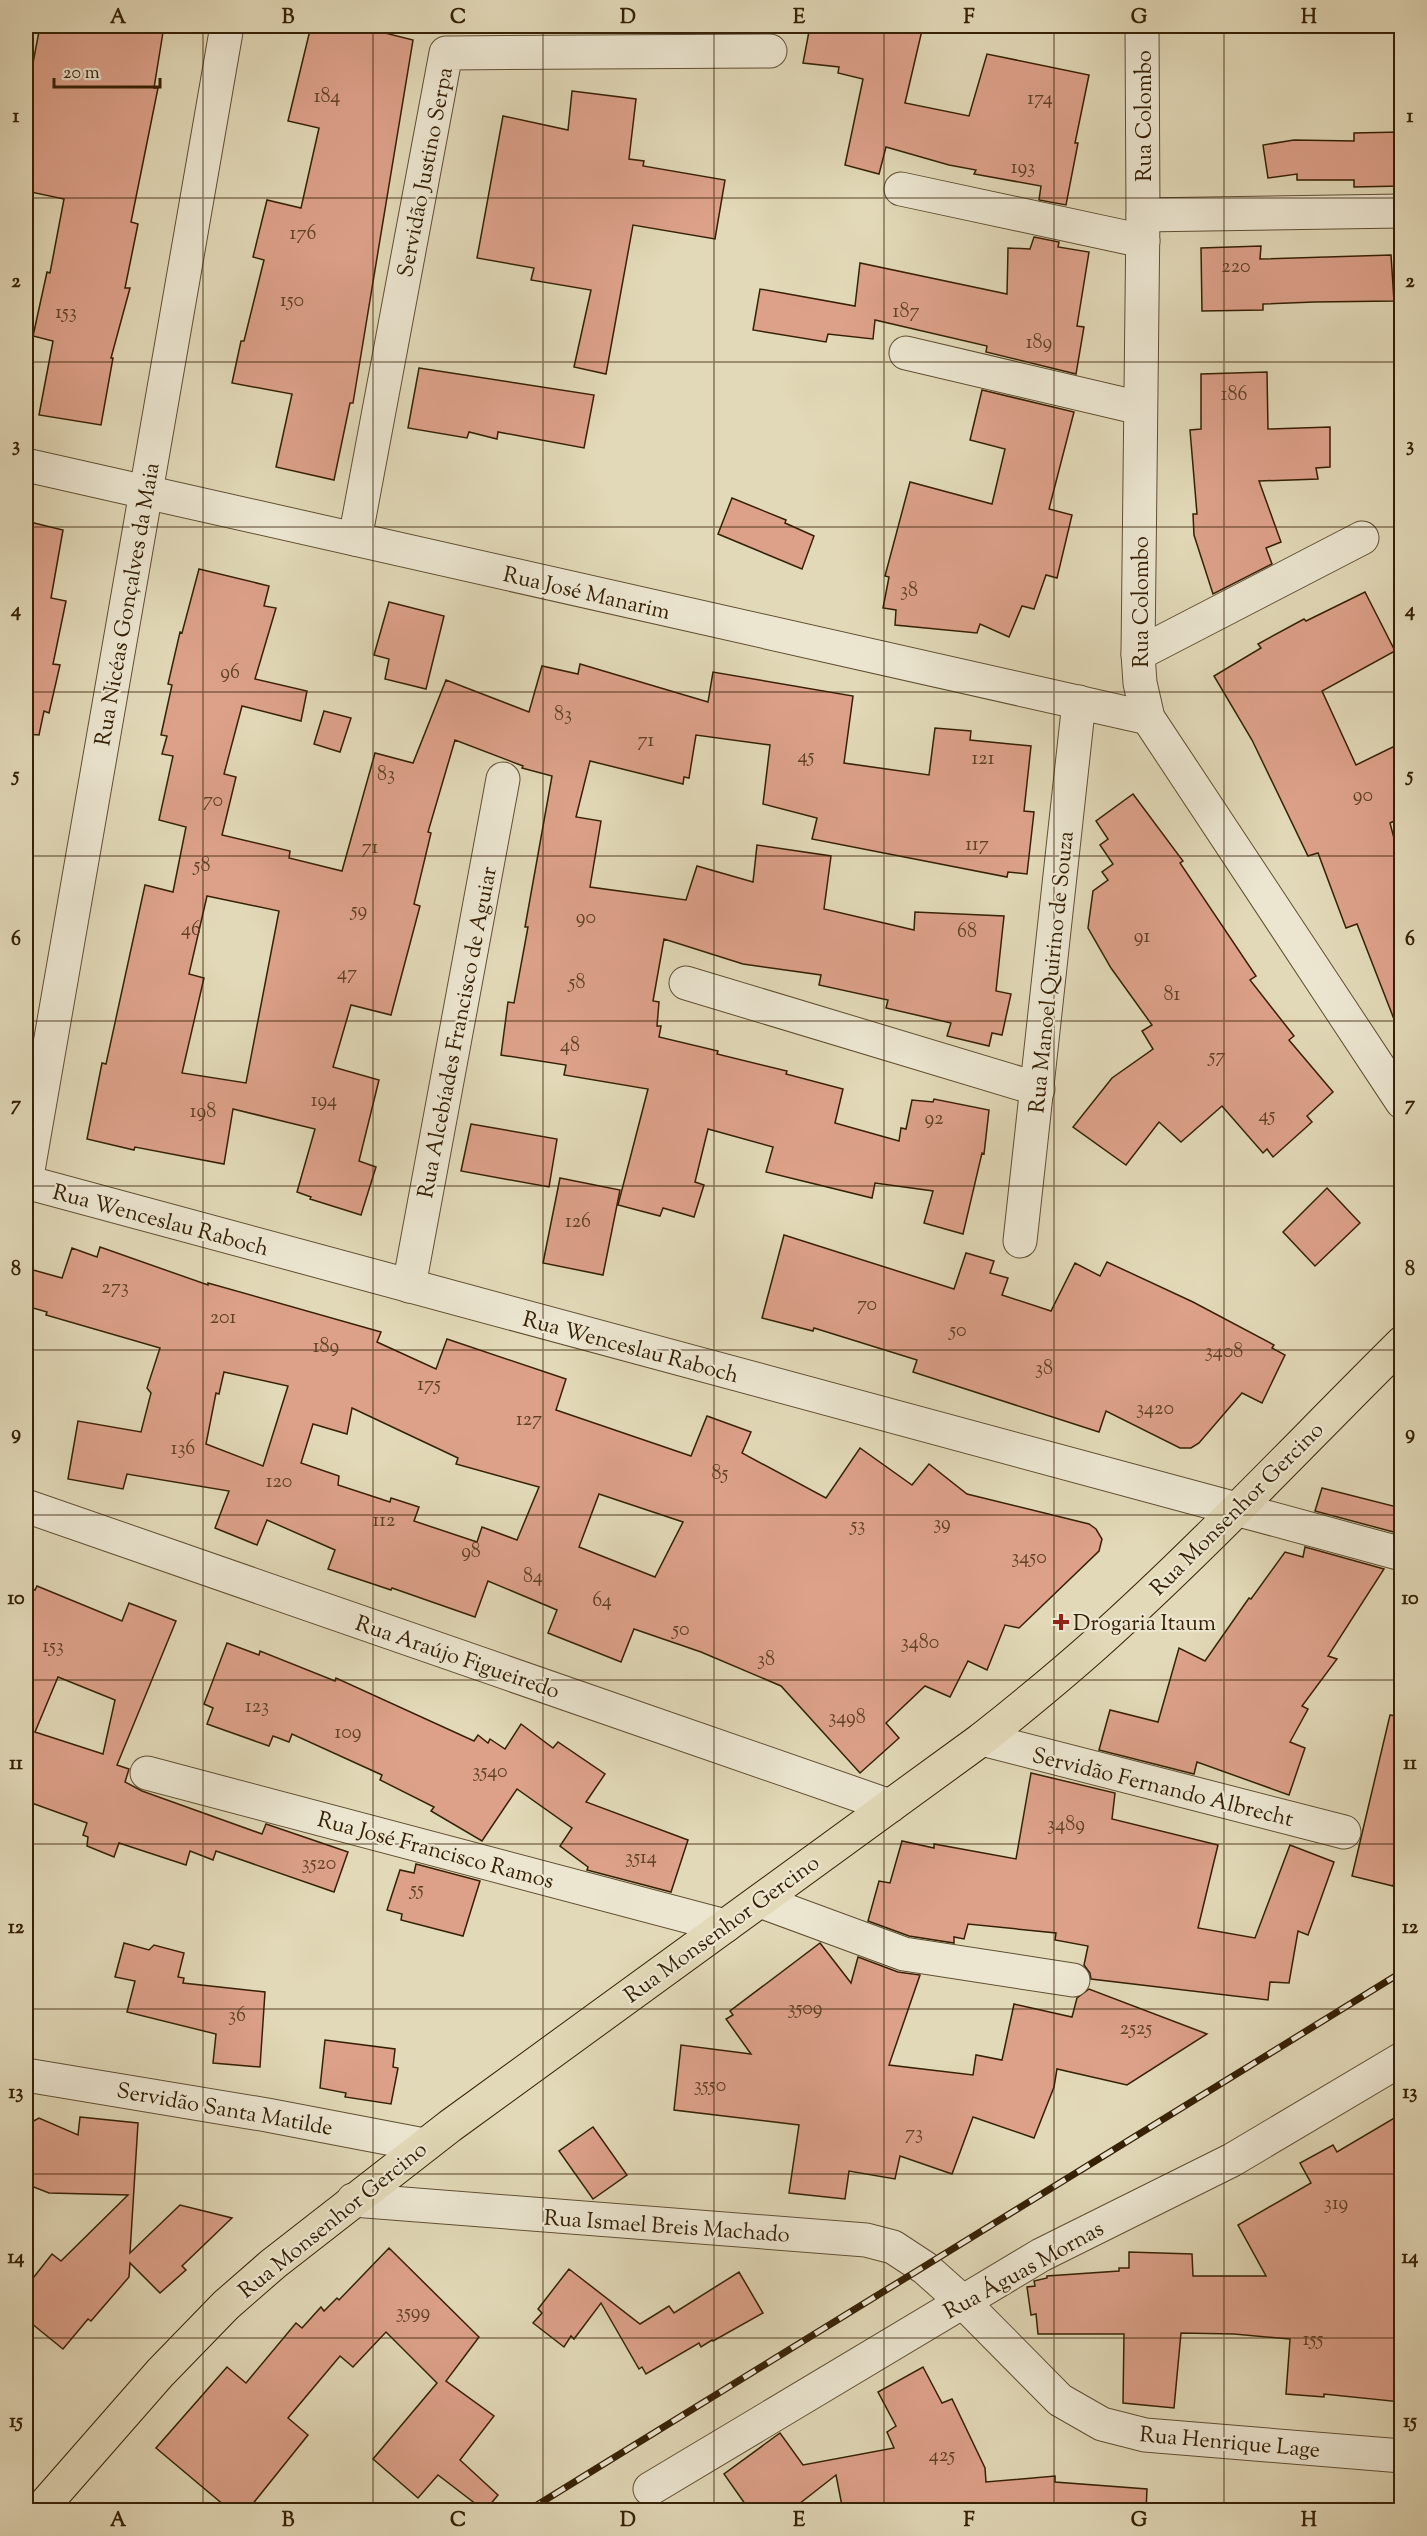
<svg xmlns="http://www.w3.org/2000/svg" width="1427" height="2536" font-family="'Sorts Mill Goudy',serif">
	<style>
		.building { fill: #dda18a; stroke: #362105; stroke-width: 1.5; fill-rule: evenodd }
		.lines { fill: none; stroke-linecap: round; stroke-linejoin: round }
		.minor-casing { stroke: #614f32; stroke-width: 35 }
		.tertiary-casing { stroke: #614f32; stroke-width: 35 }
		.primary-casing { stroke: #362105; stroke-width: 35 }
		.minor { stroke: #ece6d1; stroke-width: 33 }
		.tertiary { stroke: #ece6d1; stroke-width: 33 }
		.primary { stroke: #e2d9b8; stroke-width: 33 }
		.rail-casing { stroke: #362105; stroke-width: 7 }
		.rail { stroke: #ece6d1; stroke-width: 4.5; stroke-dasharray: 14; stroke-linecap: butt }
		.grid { fill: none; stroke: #362105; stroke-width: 1.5; stroke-opacity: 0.55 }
		.poi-dot { fill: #8f2418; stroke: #ece6d1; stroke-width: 2 }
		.labels { text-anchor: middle; stroke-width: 4.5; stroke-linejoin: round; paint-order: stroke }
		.number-label { font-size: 20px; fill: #604126 }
		.street-label { font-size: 22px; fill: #362105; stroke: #ece6d1 }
		.poi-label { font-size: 22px; fill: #362105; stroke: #ece6d1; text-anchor: start }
		.neatline { fill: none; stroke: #362105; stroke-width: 2 }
		.grid-label { font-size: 20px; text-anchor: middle; font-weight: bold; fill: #362105 }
	</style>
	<rect width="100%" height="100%" fill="#e2d9b8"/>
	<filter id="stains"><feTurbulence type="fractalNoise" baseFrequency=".00333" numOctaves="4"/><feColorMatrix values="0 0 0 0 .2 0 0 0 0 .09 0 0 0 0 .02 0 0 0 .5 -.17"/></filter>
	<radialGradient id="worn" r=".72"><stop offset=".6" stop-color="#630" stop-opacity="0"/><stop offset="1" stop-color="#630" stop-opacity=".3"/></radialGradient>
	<!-- building -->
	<g class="building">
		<polygon points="40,26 164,26 154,88 158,88 131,222 138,224 125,288 130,288 111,358 113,358 101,425 39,415 53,341 33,336 47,272 50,273 64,199 26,191 26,61 33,63"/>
		<polygon points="311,26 378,26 377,31 413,40 353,403 350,403 334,480 276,467 292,394 232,383 241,341 244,341 264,260 253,257 267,200 301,208 319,128 288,121"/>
		<polygon points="810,26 923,26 905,103 969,116 987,54 1089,75 1075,143 1078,143 1066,205 1039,200 1041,186 974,174 976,170 949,165 886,147 879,174 845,165 863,79 838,73 839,67 803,63"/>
		<polygon points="572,91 636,99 629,159 644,161 643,166 725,180 715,239 633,225 606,374 574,367 591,290 531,280 534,268 477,258 503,116 568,130"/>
		<polygon points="1401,132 1401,186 1354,187 1354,180 1297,180 1297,174 1268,178 1263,145 1294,140 1354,141 1354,133"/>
		<polygon points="1034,237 1059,242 1058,247 1089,252 1077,326 1084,327 1076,374 986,352 987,346 875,320 873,339 828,334 826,342 753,330 760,289 855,306 860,263 1007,294 1008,248 1030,249"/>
		<polygon points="1261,246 1260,259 1391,255 1394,301 1314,302 1263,304 1263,310 1202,311 1201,248"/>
		<polygon points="419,368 594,395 584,448 498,432 497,439 469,432 467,438 408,428"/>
		<polygon points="1267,372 1268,429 1330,427 1330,467 1316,468 1318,479 1259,481 1281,542 1266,548 1272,564 1213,594 1194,535 1193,514 1197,514 1190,430 1201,429 1201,374"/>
		<polygon points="982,390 1074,412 1049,509 1072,515 1057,578 1046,575 1034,609 1022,606 1009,637 980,624 977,633 895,625 896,610 883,608 889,577 885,576 910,482 992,504 1005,449 970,440"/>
		<polygon points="732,498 786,520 785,523 814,536 802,569 718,534"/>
		<polygon points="26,521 63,530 51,598 66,601 53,664 60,665 49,713 44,711 39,735 26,734"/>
		<path d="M 199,569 L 269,586 L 264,606 L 276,608 L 255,679 L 307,691 L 301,721 L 242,706 L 224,774 L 236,777 L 222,835 L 290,851 L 289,858 L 342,871 L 375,753 L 413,763 L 446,680 L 529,712 L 542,666 L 578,674 L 580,664 L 708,702 L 713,672 L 853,696 L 844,763 L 929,775 L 935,728 L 971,731 L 970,740 L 1031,746 L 1024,811 L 1034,812 L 1027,874 L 1008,872 L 1007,877 L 812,839 L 817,818 L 763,804 L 770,745 L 696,735 L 689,778 L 684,777 L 683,784 L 590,761 L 576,817 L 601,821 L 590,887 L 686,900 L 697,866 L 753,882 L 757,845 L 831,856 L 824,909 L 914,930 L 915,912 L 1004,916 L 996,991 L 1011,994 L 1002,1035 L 992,1033 L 989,1046 L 947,1036 L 951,1023 L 886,1008 L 888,1000 L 819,985 L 821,975 L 743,964 L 664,939 L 653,1001 L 659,1002 L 657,1026 L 661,1026 L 659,1037 L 718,1051 L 717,1054 L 787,1071 L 786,1074 L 843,1089 L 835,1123 L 899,1141 L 901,1128 L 906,1129 L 912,1100 L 933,1102 L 934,1099 L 989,1110 L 984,1154 L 982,1153 L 963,1234 L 924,1223 L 933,1191 L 875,1183 L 872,1198 L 766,1172 L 773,1147 L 708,1129 L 695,1182 L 704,1185 L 694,1217 L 663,1208 L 660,1216 L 618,1205 L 648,1089 L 564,1075 L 566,1065 L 501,1055 L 508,1002 L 514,1003 L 528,927 L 525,927 L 552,776 L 522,768 L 523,766 L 455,740 L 428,832 L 431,833 L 414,904 L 420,906 L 391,1015 L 351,1005 L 333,1067 L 379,1080 L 359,1161 L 376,1167 L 361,1215 L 310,1199 L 311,1197 L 297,1192 L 315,1129 L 233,1109 L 224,1164 L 135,1147 L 134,1150 L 87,1139 L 102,1063 L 106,1064 L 145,885 L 173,892 L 186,827 L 159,820 L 173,756 L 162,754 L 167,736 L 161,735 L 172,685 L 168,684 L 180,632 L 182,633 ZM 207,896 L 279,911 L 246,1083 L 182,1073 L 204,978 L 189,974 Z"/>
		<polygon points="1365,592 1395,651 1322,691 1356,765 1401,743 1401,818 1390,823 1401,865 1401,1031 1399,1032 1357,924 1346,928 1318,853 1308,856 1252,740 1214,676 1261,648 1258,644 1304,619 1306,621"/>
		<polygon points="389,602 444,616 426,689 385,679 389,659 374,655"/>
		<polygon points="324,711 351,718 340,752 314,744"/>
		<polygon points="1133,794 1183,861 1180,863 1256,976 1250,980 1294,1036 1289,1040 1333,1092 1307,1116 1312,1122 1273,1157 1267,1149 1263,1153 1222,1106 1181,1142 1159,1122 1126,1165 1073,1127 1112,1078 1153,1049 1142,1031 1152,1025 1111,968 1088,928 1093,891 1108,880 1102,872 1113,864 1100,845 1108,839 1096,821"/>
		<polygon points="471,1124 557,1139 549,1187 461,1171"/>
		<polygon points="560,1178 620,1190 603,1275 543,1263"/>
		<polygon points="1327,1188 1360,1223 1315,1266 1283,1232"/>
		<polygon points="784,1235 954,1289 966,1253 994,1261 990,1273 1008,1278 1002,1295 1051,1311 1075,1263 1100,1276 1107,1262 1193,1302 1274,1345 1272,1348 1285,1355 1262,1403 1242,1393 1199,1443 1191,1448 1180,1448 1106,1411 1099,1432 913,1372 917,1360 814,1328 813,1331 762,1318"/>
		<path d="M 100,1247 L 208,1285 L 208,1283 L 381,1332 L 377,1342 L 436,1369 L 447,1339 L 566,1379 L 556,1410 L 691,1456 L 707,1416 L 751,1432 L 742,1453 L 826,1498 L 860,1448 L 912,1485 L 929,1464 L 967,1494 L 1089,1524 L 1096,1529 L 1102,1539 L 1099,1551 L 1019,1628 L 1005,1625 L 987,1670 L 968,1661 L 950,1697 L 925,1686 L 886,1723 L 899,1738 L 860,1773 L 781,1686 L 701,1652 L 634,1629 L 621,1662 L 548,1633 L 557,1610 L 488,1581 L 475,1617 L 392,1588 L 391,1590 L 328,1569 L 335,1550 L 267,1520 L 257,1545 L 215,1528 L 229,1491 L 127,1474 L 123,1489 L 68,1479 L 78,1421 L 141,1432 L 151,1393 L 147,1388 L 160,1348 L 46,1315 L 47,1312 L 26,1306 L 26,1268 L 62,1278 L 72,1248 L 97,1257 ZM 224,1372 L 288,1386 L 263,1466 L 206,1444 L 216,1393 L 219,1394 ZM 352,1408 L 458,1458 L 456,1464 L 539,1487 L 517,1540 L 482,1527 L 477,1542 L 414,1521 L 419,1507 L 391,1498 L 390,1502 L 338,1485 L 339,1476 L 301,1463 L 313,1424 L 347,1434 ZM 599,1494 L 683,1522 L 655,1577 L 579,1547 Z"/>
		<polygon points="1322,1488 1401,1508 1401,1534 1315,1511"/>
		<polygon points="1305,1547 1384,1569 1328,1656 1337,1659 1302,1706 1308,1709 1290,1742 1305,1748 1289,1795 1197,1762 1194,1774 1099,1750 1110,1710 1158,1722 1179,1648 1205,1661 1249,1598 1251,1599 1285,1552 1303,1557"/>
		<path d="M 37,1586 L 122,1621 L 129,1603 L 176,1621 L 117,1765 L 129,1769 L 125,1782 L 142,1791 L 262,1834 L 266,1824 L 348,1852 L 334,1892 L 216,1851 L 213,1860 L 190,1851 L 186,1865 L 119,1843 L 114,1857 L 87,1846 L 88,1837 L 83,1835 L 87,1823 L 26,1801 L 26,1587 L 35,1590 ZM 58,1677 L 115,1700 L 103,1754 L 35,1732 Z"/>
		<polygon points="227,1643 259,1655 260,1651 335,1681 336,1678 474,1741 478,1735 488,1743 490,1739 505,1749 521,1724 553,1748 558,1742 605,1774 586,1802 688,1840 671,1892 587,1870 588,1867 560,1846 572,1828 517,1789 482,1841 431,1811 434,1807 380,1780 382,1775 292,1734 289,1742 273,1736 269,1746 207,1724 213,1708 204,1704"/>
		<polygon points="1390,1715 1401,1717 1401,1859 1393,1886 1352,1876"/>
		<polygon points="1031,1773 1115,1793 1112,1819 1218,1845 1198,1928 1255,1938 1290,1845 1334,1862 1308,1935 1298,1931 1289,1983 1270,1982 1268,2000 1091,1979 1090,1973 1084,1965 1088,1946 1055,1940 1056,1933 968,1924 964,1939 954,1937 954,1943 909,1936 868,1921 879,1881 890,1883 902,1841 934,1848 934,1844 1016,1859"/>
		<polygon points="416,1864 480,1881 463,1936 401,1920 402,1914 387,1910 400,1870 414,1873"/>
		<polygon points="124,1943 149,1950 154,1945 184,1953 178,1977 184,1978 183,1983 265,1992 260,2067 213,2063 216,2034 127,2012 135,1981 115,1977"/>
		<polygon points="820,1943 851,1983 858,1957 898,1972 920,1975 889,2065 973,2075 976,2055 1002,2060 1014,2004 1072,2017 1077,1998 1089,1989 1207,2034 1127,2085 1057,2069 1054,2087 1034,2138 973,2117 952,2174 900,2156 895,2179 849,2171 845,2199 789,2193 799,2125 674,2110 681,2045 751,2054 726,2019 733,2015 730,2011"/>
		<polygon points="325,2040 395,2049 393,2067 398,2068 391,2104 345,2097 346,2093 320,2088"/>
		<polygon points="1401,2114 1401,2402 1324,2394 1324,2397 1286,2394 1290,2339 1234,2334 1181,2333 1174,2408 1123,2403 1124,2334 1038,2334 1036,2314 1031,2315 1027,2287 1035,2286 1034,2281 1047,2278 1047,2276 1119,2271 1119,2268 1129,2268 1129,2252 1192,2254 1193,2276 1266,2276 1238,2225 1311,2183 1300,2163 1333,2145 1337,2152"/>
		<polygon points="80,2117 138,2123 130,2253 180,2205 232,2218 182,2266 186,2270 160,2293 130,2263 129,2277 91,2321 88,2319 63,2349 26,2319 26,2287 52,2254 61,2261 128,2195 49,2193 26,2184 26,2125 39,2118 78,2135"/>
		<polygon points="593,2127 627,2175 593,2199 559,2151"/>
		<polygon points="389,2248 479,2337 446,2381 494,2416 460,2460 498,2495 485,2511 438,2475 418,2498 373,2459 437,2383 386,2332 353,2367 340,2356 288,2418 308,2435 247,2511 231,2511 156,2448 227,2367 246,2383 296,2323 302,2328 321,2307 324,2311 337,2298 339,2300"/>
		<polygon points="569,2269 640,2324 669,2306 674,2313 739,2272 763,2313 713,2341 712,2340 701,2347 699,2343 646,2374 642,2367 639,2369 601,2303 574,2339 571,2336 564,2347 533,2323 542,2313 538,2309"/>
		<polygon points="923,2367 942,2403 952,2399 985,2468 986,2482 1055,2476 1055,2482 1147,2489 1146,2511 843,2511 836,2475 790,2511 750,2511 724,2474 780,2433 803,2465 894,2448 887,2432 896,2426 878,2392"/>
	</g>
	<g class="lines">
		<!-- minor casing -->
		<g class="minor-casing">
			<g id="minor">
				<polyline points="901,189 1143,241"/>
				<polyline points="1143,215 1402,211"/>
				<polyline points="906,353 1140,408"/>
				<polyline points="26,465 1148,718"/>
				<polyline points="355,539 446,53 770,51"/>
				<polyline points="1138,654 1362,538"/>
				<polyline points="686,983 1038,1089"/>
				<polyline points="26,1182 227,26"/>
				<polyline points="1020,1241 1079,702"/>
				<polyline points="409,1286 503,779"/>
				<polyline points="26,1506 890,1806"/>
				<polyline points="1236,1509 1402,1554"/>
				<polyline points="982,1739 1344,1832"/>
				<polyline points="147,1773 725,1926"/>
				<polyline points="760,1901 904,1954 1073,1980"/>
				<polyline points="26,2075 267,2115 424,2145"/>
				<polyline points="353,2200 866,2240 893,2247 925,2268 962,2301 1060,2400 1102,2424 1145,2435 1402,2456"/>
				<polyline points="650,2489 1041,2255 1232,2160 1402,2059"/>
			</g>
		</g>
		<!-- tertiary casing -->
		<g class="tertiary-casing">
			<g id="tertiary">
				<polyline points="1142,26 1143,215 1138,654 1140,683 1148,718 1402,1102"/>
				<polyline points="26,1182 1236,1509"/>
			</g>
		</g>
		<!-- primary casing -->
		<g class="primary-casing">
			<path id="primary" d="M 40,2510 L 160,2373 L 226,2305 L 273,2264 L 450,2126 L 982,1739 C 1021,1708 1060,1676 1097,1643 C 1203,1548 1301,1443 1402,1343"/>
		</g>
		<!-- minor -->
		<use href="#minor" class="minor"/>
		<!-- tertiary -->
		<use href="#tertiary" class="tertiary"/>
		<!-- primary -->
		<use href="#primary" class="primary"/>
		<!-- rail casing -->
		<g class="rail-casing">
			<polyline id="rail" points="529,2510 1402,1972"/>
		</g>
		<!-- rail -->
		<use href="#rail" class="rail"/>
	</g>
	<!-- grid -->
	<path class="grid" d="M 203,26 L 203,2510M 373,26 L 373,2510M 543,26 L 543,2510M 714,26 L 714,2510M 884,26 L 884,2510M 1054,26 L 1054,2510M 1224,26 L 1224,2510M 26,198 L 1402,198M 26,362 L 1402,362M 26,527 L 1402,527M 26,692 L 1402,692M 26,856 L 1402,856M 26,1021 L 1402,1021M 26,1186 L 1402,1186M 26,1350 L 1402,1350M 26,1515 L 1402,1515M 26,1680 L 1402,1680M 26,1844 L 1402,1844M 26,2009 L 1402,2009M 26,2174 L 1402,2174M 26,2338 L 1402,2338"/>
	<!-- markers -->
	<path class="poi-dot" d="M1058 1613h6v6h6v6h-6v6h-6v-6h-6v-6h6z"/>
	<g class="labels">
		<!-- number labels -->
		<g class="number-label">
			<text x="327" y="102">184</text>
			<text x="1040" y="104">174</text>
			<text x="1023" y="173">193</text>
			<text x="303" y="239">176</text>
			<text x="1236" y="272">220</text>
			<text x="292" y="306">150</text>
			<text x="906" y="317">187</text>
			<text x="66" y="318">153</text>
			<text x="1039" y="348">189</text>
			<text x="1234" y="400">186</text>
			<text x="909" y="596">38</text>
			<text x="230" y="678">96</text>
			<text x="563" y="720">83</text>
			<text x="646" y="746">71</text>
			<text x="806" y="762">45</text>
			<text x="983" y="764">121</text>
			<text x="386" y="780">83</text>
			<text x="1363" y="801">90</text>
			<text x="213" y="806">70</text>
			<text x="977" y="850">117</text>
			<text x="370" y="853">71</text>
			<text x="202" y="871">58</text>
			<text x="359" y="916">59</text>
			<text x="586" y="923">90</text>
			<text x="191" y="935">46</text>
			<text x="967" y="937">68</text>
			<text x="1142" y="942">91</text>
			<text x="347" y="979">47</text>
			<text x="577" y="988">58</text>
			<text x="1172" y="1000">81</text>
			<text x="570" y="1051">48</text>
			<text x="1217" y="1062">57</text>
			<text x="324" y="1106">194</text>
			<text x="203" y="1117">198</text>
			<text x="1267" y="1121">45</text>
			<text x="934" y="1124">92</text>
			<text x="578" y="1227">126</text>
			<text x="115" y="1293">273</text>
			<text x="867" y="1310">70</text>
			<text x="223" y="1323">201</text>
			<text x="958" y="1336">50</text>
			<text x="326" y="1352">189</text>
			<text x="1224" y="1357">3408</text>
			<text x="1044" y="1374">38</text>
			<text x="429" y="1390">175</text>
			<text x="1155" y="1414">3420</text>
			<text x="529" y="1425">127</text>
			<text x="183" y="1454">136</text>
			<text x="720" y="1479">85</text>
			<text x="279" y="1487">120</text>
			<text x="384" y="1526">112</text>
			<text x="942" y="1529">39</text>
			<text x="858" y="1531">53</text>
			<text x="471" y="1557">98</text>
			<text x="1029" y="1563">3450</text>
			<text x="533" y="1582">84</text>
			<text x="602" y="1606">64</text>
			<text x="681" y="1635">50</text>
			<text x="920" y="1648">3480</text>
			<text x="53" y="1652">153</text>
			<text x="766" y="1665">38</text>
			<text x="257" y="1712">123</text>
			<text x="847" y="1723">3498</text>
			<text x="348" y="1738">109</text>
			<text x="490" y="1777">3540</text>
			<text x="1066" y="1830">3489</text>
			<text x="641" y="1863">3514</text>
			<text x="319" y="1869">3520</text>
			<text x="417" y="1895">55</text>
			<text x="805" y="2014">3509</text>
			<text x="237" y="2021">36</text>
			<text x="1136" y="2034">2525</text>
			<text x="710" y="2091">3550</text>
			<text x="914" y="2139">73</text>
			<text x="1336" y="2209">319</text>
			<text x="413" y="2318">3599</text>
			<text x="1313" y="2345">155</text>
			<text x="942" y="2461">425</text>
		</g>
		<!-- street labels -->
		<g class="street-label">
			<text transform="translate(1143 116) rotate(-90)" y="8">Rua Colombo</text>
			<text transform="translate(424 172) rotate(-79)" y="8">Servidão Justino Serpa</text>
			<text transform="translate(587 592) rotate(13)" y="8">Rua José Manarim</text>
			<text transform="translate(1140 602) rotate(-90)" y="8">Rua Colombo</text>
			<text transform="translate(126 604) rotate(-80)" y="8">Rua Nicéas Gonçalves da Maia</text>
			<text transform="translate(1050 972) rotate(-84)" y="8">Rua Manoel Quirino de Souza</text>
			<text transform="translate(456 1032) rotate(-79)" y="8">Rua Alcebíades Francisco de Aguiar</text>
			<text transform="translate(161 1219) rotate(15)" y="8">Rua Wenceslau Raboch</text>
			<text transform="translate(631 1346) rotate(15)" y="8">Rua Wenceslau Raboch</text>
			<text transform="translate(1236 1508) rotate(-45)" y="8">Rua Monsenhor Gercino</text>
			<text transform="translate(458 1656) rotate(19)" y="8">Rua Araújo Figueiredo</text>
			<text transform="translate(1163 1786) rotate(14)" y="8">Servidão Fernando Albrecht</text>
			<text transform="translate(436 1849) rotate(15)" y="8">Rua José Francisco Ramos</text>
			<text transform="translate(721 1928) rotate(-36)" y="8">Rua Monsenhor Gercino</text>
			<text transform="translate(225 2108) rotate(10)" y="8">Servidão Santa Matilde</text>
			<text transform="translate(332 2219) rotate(-39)" y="8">Rua Monsenhor Gercino</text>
			<text transform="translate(667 2225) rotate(4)" y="8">Rua Ismael Breis Machado</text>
			<text transform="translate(1023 2269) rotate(-29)" y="8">Rua Águas Mornas</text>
			<text transform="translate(1230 2441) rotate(5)" y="8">Rua Henrique Lage</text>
		</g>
		<!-- poi labels -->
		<g class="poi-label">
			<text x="1073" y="1630">Drogaria Itaum</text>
		</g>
	</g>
	<!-- margin -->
	<rect width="1427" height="2536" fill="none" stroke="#e2d9b8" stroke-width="66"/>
	<!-- scale -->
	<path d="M54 78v9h106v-9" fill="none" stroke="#362105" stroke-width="3"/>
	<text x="63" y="78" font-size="18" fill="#362105" stroke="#ece6d1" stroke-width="4.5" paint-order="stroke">20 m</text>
	<rect x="33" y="33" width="1361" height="2470" class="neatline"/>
	<g class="grid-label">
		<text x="118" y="23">A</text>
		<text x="288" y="23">B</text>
		<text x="458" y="23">C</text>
		<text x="628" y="23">D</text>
		<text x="799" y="23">E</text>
		<text x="969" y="23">F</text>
		<text x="1139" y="23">G</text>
		<text x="1309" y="23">H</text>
		<text x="16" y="122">1</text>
		<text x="1410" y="122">1</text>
		<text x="16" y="287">2</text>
		<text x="1410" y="287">2</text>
		<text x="16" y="451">3</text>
		<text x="1410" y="451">3</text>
		<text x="16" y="616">4</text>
		<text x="1410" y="616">4</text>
		<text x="16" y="781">5</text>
		<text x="1410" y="781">5</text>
		<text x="16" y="945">6</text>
		<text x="1410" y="945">6</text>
		<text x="16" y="1110">7</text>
		<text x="1410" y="1110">7</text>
		<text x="16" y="1275">8</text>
		<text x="1410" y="1275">8</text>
		<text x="16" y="1439">9</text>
		<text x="1410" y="1439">9</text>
		<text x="16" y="1604">10</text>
		<text x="1410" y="1604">10</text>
		<text x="16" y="1769">11</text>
		<text x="1410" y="1769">11</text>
		<text x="16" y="1933">12</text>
		<text x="1410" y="1933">12</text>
		<text x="16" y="2098">13</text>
		<text x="1410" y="2098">13</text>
		<text x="16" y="2263">14</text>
		<text x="1410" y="2263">14</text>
		<text x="16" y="2427">15</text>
		<text x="1410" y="2427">15</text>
		<text x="118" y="2526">A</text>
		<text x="288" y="2526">B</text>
		<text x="458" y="2526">C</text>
		<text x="628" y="2526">D</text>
		<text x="799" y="2526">E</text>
		<text x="969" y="2526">F</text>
		<text x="1139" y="2526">G</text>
		<text x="1309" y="2526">H</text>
	</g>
	<rect width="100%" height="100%" filter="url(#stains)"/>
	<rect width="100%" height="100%" fill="url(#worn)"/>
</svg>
